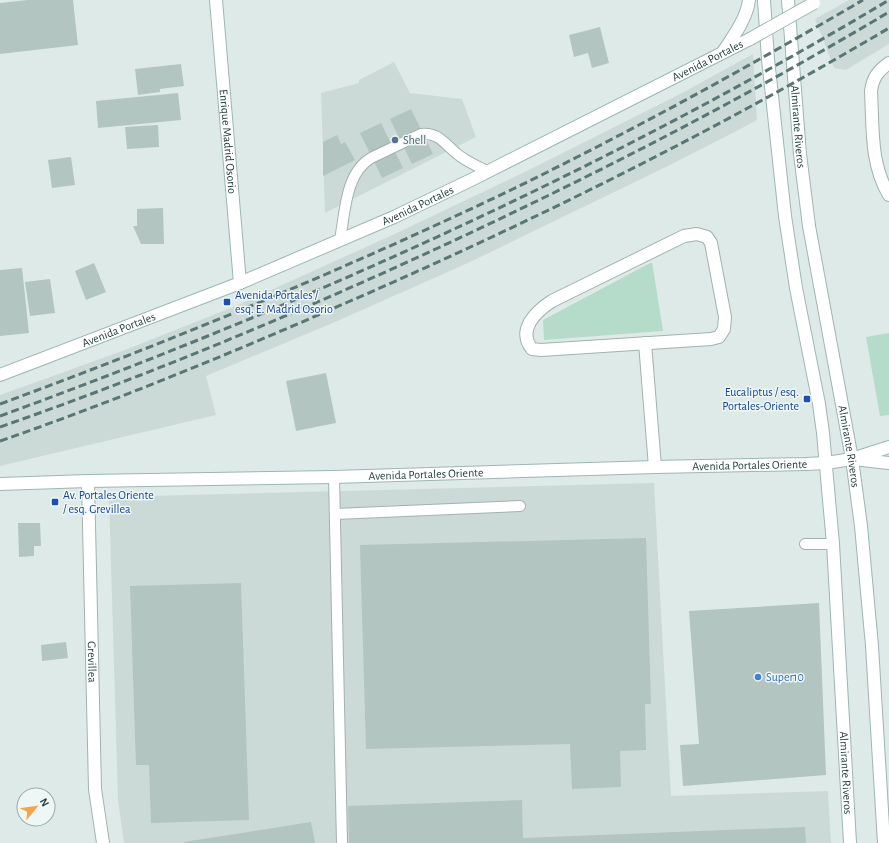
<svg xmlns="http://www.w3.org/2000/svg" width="889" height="843" font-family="'Alegreya Sans',sans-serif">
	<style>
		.built { fill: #ccdad7 }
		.green { fill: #b5dcca }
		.building { fill: #b3c5c1 }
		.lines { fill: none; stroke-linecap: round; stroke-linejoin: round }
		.lane-casing { stroke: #a1b2b0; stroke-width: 12 }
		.street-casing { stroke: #a1b2b0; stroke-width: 14 }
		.secondary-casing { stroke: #9db6b3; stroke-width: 14 }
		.lane { stroke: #fff; stroke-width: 10 }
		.street { stroke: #fff; stroke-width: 12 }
		.secondary { stroke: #fff; stroke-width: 12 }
		.rail { stroke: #597675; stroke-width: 3; stroke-dasharray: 8 4; stroke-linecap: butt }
		.secondary-bridge-casing { stroke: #9db6b3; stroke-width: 14; stroke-linecap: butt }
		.secondary-bridge { stroke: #fff; stroke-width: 12 }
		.service-dot { fill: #5c6f8a; stroke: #eef7f5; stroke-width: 1.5 }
		.transit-dot { fill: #1a4fb4; stroke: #eef7f5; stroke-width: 1.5 }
		.shop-dot { fill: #3f7fe0; stroke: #eef7f5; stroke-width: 1.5 }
		.labels { text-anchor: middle; stroke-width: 3; stroke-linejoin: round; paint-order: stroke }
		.street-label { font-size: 12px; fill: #1f3a39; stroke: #eef7f5 }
		.service-label { font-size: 12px; fill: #4e5e75; stroke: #eef7f5; text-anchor: start }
		.transit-label { font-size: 12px; fill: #164399; stroke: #eef7f5; text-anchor: start }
		.shop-label { font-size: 12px; fill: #366cbe; stroke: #eef7f5; text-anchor: start }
	</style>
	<rect width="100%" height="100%" fill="#deeae8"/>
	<!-- built -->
	<g class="built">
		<polygon points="849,0 889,0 889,44 846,70 834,68 815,19"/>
		<polygon points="753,54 757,120 748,125 668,166 468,263 335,322 206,376 216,415 0,466 0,395 125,350 238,305 399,232 531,169 682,93"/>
		<polygon points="394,62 410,93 462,99 476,137 325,213 321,93 359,83 359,80"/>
		<polygon points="654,483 671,796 828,791 831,843 124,843 118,800 109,497"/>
	</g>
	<!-- green -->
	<g class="green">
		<polygon points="652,262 663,331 544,340 543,320"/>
		<polygon points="889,333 889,415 880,416 866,337"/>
	</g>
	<!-- building -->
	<g class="building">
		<polygon points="28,0 73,0 78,45 0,54 0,3"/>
		<polygon points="600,27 609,63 592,68 588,53 574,57 569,35"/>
		<polygon points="181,64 184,86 160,89 160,92 138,95 135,69"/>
		<polygon points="178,93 181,120 98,128 96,101"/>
		<polygon points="411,109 433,154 412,164 390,119"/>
		<polygon points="381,123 403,168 382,178 360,133"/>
		<polygon points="158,125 159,147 127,149 125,127"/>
		<polygon points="337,135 341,144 345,142 355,160 323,176 323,142"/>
		<polygon points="71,157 75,185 52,188 48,160"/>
		<polygon points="163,208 164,244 141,244 133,226 137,226 137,209"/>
		<polygon points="94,263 106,292 86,300 75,271"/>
		<polygon points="22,268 29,333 0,336 0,270"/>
		<polygon points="50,279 55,313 30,316 25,282"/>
		<polygon points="326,373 336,423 296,431 286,381"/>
		<polygon points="18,523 40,523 41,546 34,546 34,556 19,557"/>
		<polygon points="646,538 651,704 645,704 646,750 620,751 621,787 572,789 570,744 366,749 360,545"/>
		<polygon points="241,583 249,820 151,823 149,765 136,765 130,586"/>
		<polygon points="819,603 826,775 683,786 680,745 699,744 689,611"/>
		<polygon points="66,642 68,658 42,661 41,645"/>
		<polygon points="522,800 523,838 805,827 806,843 349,843 348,806"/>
		<polygon points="311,822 315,843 184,843 184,842"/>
	</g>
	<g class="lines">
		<!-- lane casing -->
		<g class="lane-casing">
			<g id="lane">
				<path d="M 340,240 C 345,214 345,173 371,158 L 421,134 C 438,132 445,144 456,153 C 465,161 477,166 487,171"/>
				<polyline points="334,477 342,843"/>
				<polyline points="335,514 520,506"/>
				<polyline points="805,544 833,544"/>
			</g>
		</g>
		<!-- street casing -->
		<g class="street-casing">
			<g id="street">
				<path d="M 889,63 C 878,71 873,77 871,91 C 873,126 870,164 889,195"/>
				<path d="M 697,234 L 707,237 L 711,243 L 725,317 L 724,329 L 719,337 L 711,339 L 541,350 L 532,349 C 517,330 535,312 552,301 L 684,236 Z"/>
				<polyline points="645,343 655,467"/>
				<path id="s1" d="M 88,481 L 95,789 L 103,843"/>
			</g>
		</g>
		<!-- secondary casing -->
		<g class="secondary-casing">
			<g id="secondary">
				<path id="s2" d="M 216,0 L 240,283"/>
				<path id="s3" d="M 764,0 L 768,59 L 785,216 L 796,288 L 819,404 L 823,433 L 833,544 L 850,843"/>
				<path id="s4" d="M 788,0 L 800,154 L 809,226 L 852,459 L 861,526 L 872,646 L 884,843"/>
				<path d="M 723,52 C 733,37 747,18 749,0"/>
				<path id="s5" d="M 0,375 L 240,283 L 394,217 L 471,180 L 750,39"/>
				<polyline points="853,459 889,463"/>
				<path id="s6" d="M 0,484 L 88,481 L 334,477 L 655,467 L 806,464 L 826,463 L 852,459 L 889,447"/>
			</g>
		</g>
		<!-- lane -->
		<use href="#lane" class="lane"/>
		<!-- street -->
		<use href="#street" class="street"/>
		<!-- secondary -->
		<use href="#secondary" class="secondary"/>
		<!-- rail -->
		<g class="rail">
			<path d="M 0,404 C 174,340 346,269 513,189 C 632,131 748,67 863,0"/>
			<path d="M 0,416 C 307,304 608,168 889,0"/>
			<path d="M 0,427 C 149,375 295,314 438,248 C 593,176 743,99 889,12"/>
			<path d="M 0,441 C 118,400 234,352 348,302 C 534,221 715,131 889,28"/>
		</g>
		<!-- secondary-bridge casing -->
		<g class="secondary-bridge-casing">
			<polyline id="secondary-bridge" points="750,39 814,3"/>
		</g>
		<!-- secondary-bridge -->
		<use href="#secondary-bridge" class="secondary-bridge"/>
	</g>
	<!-- markers -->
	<circle class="service-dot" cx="395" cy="140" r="4"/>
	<g class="transit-dot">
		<rect x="223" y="298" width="8" height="8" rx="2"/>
		<rect x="803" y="395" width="8" height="8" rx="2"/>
		<rect x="51" y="498" width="8" height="8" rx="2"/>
	</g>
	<circle class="shop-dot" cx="758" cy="677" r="4"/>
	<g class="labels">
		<!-- street labels -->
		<g class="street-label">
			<text dy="4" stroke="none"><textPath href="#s5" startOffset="775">Avenida Portales</textPath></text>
			<text dy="4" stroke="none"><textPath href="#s4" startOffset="127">Almirante Riveros</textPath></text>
			<text dy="4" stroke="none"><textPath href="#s2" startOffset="142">Enrique Madrid Osorio</textPath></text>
			<text dy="4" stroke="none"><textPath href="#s5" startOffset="451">Avenida Portales</textPath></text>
			<text dy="4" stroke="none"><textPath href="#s5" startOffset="127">Avenida Portales</textPath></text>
			<text dy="4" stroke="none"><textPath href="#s4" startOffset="451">Almirante Riveros</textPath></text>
			<text dy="4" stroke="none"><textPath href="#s6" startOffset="750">Avenida Portales Oriente</textPath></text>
			<text dy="4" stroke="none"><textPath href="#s6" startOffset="426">Avenida Portales Oriente</textPath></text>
			<text dy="4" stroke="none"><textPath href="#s1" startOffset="181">Grevillea</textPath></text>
			<text dy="4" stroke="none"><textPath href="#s3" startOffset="778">Almirante Riveros</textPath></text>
		</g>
		<!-- service labels -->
		<g class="service-label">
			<text x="403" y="144">Shell</text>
		</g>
		<!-- transit labels -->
		<g class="transit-label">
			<text x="235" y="299">Avenida Portales /<tspan x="235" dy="14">esq. E. Madrid Osorio</tspan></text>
			<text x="799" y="396" text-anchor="end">Eucaliptus / esq.<tspan x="799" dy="14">Portales-Oriente</tspan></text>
			<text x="63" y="499">Av. Portales Oriente<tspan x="63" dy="14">/ esq. Grevillea</tspan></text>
		</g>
		<!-- shop labels -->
		<g class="shop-label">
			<text x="766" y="681">Super10</text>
		</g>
	</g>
	<!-- north arrow -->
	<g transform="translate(36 807) rotate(61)"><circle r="19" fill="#eef7f5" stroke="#9babaa"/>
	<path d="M0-3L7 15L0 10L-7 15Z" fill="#f6a34f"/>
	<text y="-6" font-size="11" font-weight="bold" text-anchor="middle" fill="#1f3a39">N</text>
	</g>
</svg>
